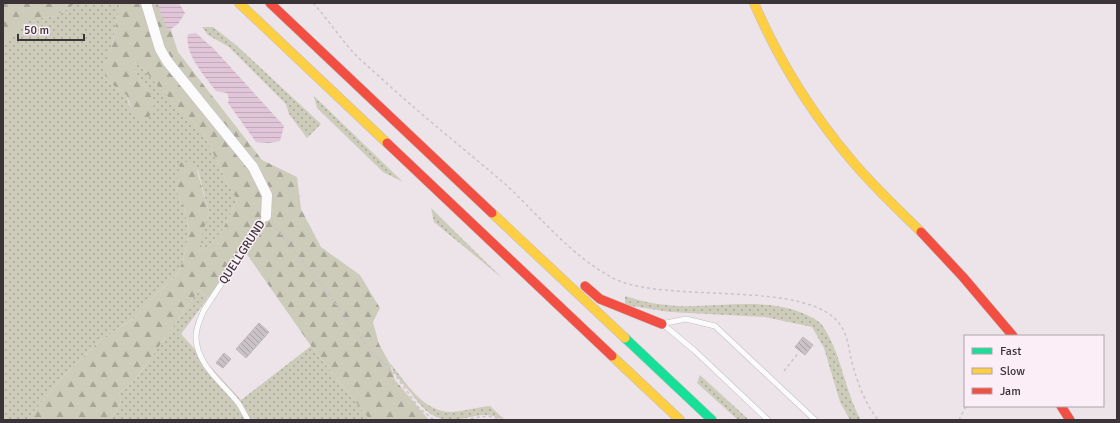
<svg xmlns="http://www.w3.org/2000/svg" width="1120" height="423" font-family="Signika,sans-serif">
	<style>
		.grass { fill: url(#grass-dots) }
		.forest { fill: url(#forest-firs) }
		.water { fill: url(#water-rules) }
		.building { fill: url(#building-back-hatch); stroke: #bcb5b9 }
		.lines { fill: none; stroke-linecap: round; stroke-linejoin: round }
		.lane-casing { stroke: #c2bcc0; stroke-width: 6 }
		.street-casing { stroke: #c2bcc0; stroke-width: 11 }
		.fast-casing { stroke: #c2bcc0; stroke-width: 10 }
		.slow-casing { stroke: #c2bcc0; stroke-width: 10 }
		.jam-casing { stroke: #c2bcc0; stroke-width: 10 }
		.path { stroke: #c7c4c6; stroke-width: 1.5; stroke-dasharray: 3 3; stroke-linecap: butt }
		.lane { stroke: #fcfbfc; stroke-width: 5 }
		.street { stroke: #fcfbfc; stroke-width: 10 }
		.fast { stroke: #16e098; stroke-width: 9 }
		.slow { stroke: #ffcf43; stroke-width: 9 }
		.jam { stroke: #f24e42; stroke-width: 9 }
		.labels { text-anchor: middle; stroke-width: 3; stroke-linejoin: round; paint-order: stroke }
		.street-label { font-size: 12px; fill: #3a3438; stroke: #fceef7 }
	</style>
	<defs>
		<pattern id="grass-dots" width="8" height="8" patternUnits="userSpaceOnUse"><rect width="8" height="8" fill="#cdccba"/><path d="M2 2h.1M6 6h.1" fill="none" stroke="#a7a698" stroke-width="1.8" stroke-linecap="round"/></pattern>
		<pattern id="forest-firs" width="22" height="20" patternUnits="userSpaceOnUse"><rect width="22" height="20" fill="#cdccba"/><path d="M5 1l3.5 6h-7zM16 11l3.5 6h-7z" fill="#a7a698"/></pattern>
		<pattern id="water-rules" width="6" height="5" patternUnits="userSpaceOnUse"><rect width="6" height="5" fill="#e1c5d8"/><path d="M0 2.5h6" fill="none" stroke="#c2aaba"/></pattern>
		<pattern id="building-back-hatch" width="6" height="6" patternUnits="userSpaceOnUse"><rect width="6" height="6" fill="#c9c3c7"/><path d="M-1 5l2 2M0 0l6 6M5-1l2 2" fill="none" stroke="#a49fa3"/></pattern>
	</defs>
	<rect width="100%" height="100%" fill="#ece4e9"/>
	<!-- grass -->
	<g class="grass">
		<polygon points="74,3 120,3 111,50 105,65 106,80 126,94 130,107 154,100 133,68 136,61 170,99 204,133 226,181 237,200 222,231 205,250 198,244 209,213 198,170 176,188 185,211 189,231 183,261 176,276 156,294 133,319 102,339 61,379 27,420 3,420 3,42 29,18 52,17 71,7"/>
		<polygon points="202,27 213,27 236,45 321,124 307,138 289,114 286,104 229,47 208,35"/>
		<polygon points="314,96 403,182 383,172 317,108"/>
		<polygon points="431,208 502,278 434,222"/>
		<polygon points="199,290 208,298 181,334 241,400 311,346 370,420 110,420 121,403 119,393 136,379"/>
		<path d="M 625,296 C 643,302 660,305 678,306 C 722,308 772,295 813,318 C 816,320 820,322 822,325 C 842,354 844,390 861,420 L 850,420 L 840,402 L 824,348 L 812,327 L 765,317 L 670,312 L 625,305 Z"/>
		<path d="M 389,362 C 406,382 423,413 453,412 C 465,411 478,407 490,406 L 505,420 C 498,418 492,415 485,415 C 477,415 468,418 460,419 C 434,423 425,411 410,392 C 402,383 393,373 389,362 Z"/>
		<polygon points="700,375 749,420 738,420 697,383"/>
	</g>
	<!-- forest -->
	<g class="forest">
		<polygon points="3,3 74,3 71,7 52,17 29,19 3,42"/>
		<polygon points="120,3 162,3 178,52 262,160 297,177 301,209 321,247 360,275 380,308 373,322 379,344 389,362 395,380 429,420 370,420 311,346 246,253 208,298 199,290 136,379 119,393 121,403 110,420 27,420 61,379 102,339 133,319 156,294 176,276 183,261 189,231 185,211 176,188 180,163 187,162 197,170 209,213 199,244 205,250 222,231 237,200 226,181 204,133 170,99 136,61 133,68 154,100 153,111 146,121 136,119 126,94 106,80 104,65 111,50"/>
	</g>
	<!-- water -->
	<g class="water">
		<polygon points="157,3 179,3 185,13 178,24 168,31"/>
		<path d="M 196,33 L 215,50 L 284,126 L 280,141 L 269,143 L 256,142 L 228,103 L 229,99 L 227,93 L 216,91 C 205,76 184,54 188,34 Z"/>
	</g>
	<!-- building -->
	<g class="building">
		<polygon points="259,323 269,332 246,358 236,349"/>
		<polygon points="803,337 813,345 805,355 795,347"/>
		<polygon points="224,353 231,359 223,368 216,363"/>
	</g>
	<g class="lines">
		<!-- lane casing -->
		<g class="lane-casing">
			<g id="lane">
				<polyline points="666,323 686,319 715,326 815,420"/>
				<polyline points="665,326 695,351 768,420"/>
				<path d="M 248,420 C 245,415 242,409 239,404 C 224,384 196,365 196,337 C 196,327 200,319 204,310 L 266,216"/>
			</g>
		</g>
		<!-- street casing -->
		<g class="street-casing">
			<polyline id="street" points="146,3 160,49 167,61 253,167 267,195 266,216"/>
		</g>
		<!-- fast casing -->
		<g class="fast-casing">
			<polyline id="fast" points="625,338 712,420"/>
		</g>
		<!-- slow casing -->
		<g class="slow-casing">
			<g id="slow">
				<polyline points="239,3 387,143"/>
				<path d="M 754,3 C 779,61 812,114 853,162 C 874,187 898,209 921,232"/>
				<polyline points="492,213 625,338"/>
				<polyline points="612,356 680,420"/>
			</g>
		</g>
		<!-- jam casing -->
		<g class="jam-casing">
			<g id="jam">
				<polyline points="270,3 492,213"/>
				<polyline points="387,143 612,356"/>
				<polyline points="921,232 963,277 1013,336"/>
				<polyline points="585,286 600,299 662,324"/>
				<polyline points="1061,406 1070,420"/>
			</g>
		</g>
		<!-- path -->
		<g class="path">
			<path d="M 313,3 C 327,18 338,35 351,50 C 360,60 371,69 381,78 C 421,115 463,148 504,183 C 539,215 569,254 611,277 C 663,306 810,277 841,326 C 847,335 849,348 851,359 C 857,381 864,402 878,420"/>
			<polyline points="272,223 326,291 371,351 394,373 419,408 434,420"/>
			<polyline points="784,371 799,352"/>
			<path d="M 465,420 C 476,418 489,413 500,420"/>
			<polyline points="959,420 966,406"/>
		</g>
		<!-- lane -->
		<use href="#lane" class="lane"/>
		<!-- street -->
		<use href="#street" class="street"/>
		<!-- fast -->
		<use href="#fast" class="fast"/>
		<!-- slow -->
		<use href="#slow" class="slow"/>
		<!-- jam -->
		<use href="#jam" class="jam"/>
	</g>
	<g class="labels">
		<!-- street labels -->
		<g class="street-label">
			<text transform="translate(242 252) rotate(-57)" y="4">QUELLGRUND</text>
		</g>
	</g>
	<!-- border -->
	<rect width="1120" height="423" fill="none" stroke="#3a3438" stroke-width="8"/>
	<!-- legend -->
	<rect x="964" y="335" width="140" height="72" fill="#fceef7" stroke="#aea4ab"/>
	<rect x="972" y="348" width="20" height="6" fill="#16e098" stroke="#aea4ab"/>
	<text x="1000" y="355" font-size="12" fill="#3a3438">Fast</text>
	<rect x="972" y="368" width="20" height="6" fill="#ffcf43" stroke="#aea4ab"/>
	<text x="1000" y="375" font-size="12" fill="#3a3438">Slow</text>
	<rect x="972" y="388" width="20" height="6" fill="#f24e42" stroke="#aea4ab"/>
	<text x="1000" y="395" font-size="12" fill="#3a3438">Jam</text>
	<!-- scale -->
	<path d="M18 34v6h66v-6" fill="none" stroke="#3a3438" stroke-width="2"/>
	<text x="24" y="34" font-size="12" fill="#3a3438" stroke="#fceef7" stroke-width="3" paint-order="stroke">50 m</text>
</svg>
